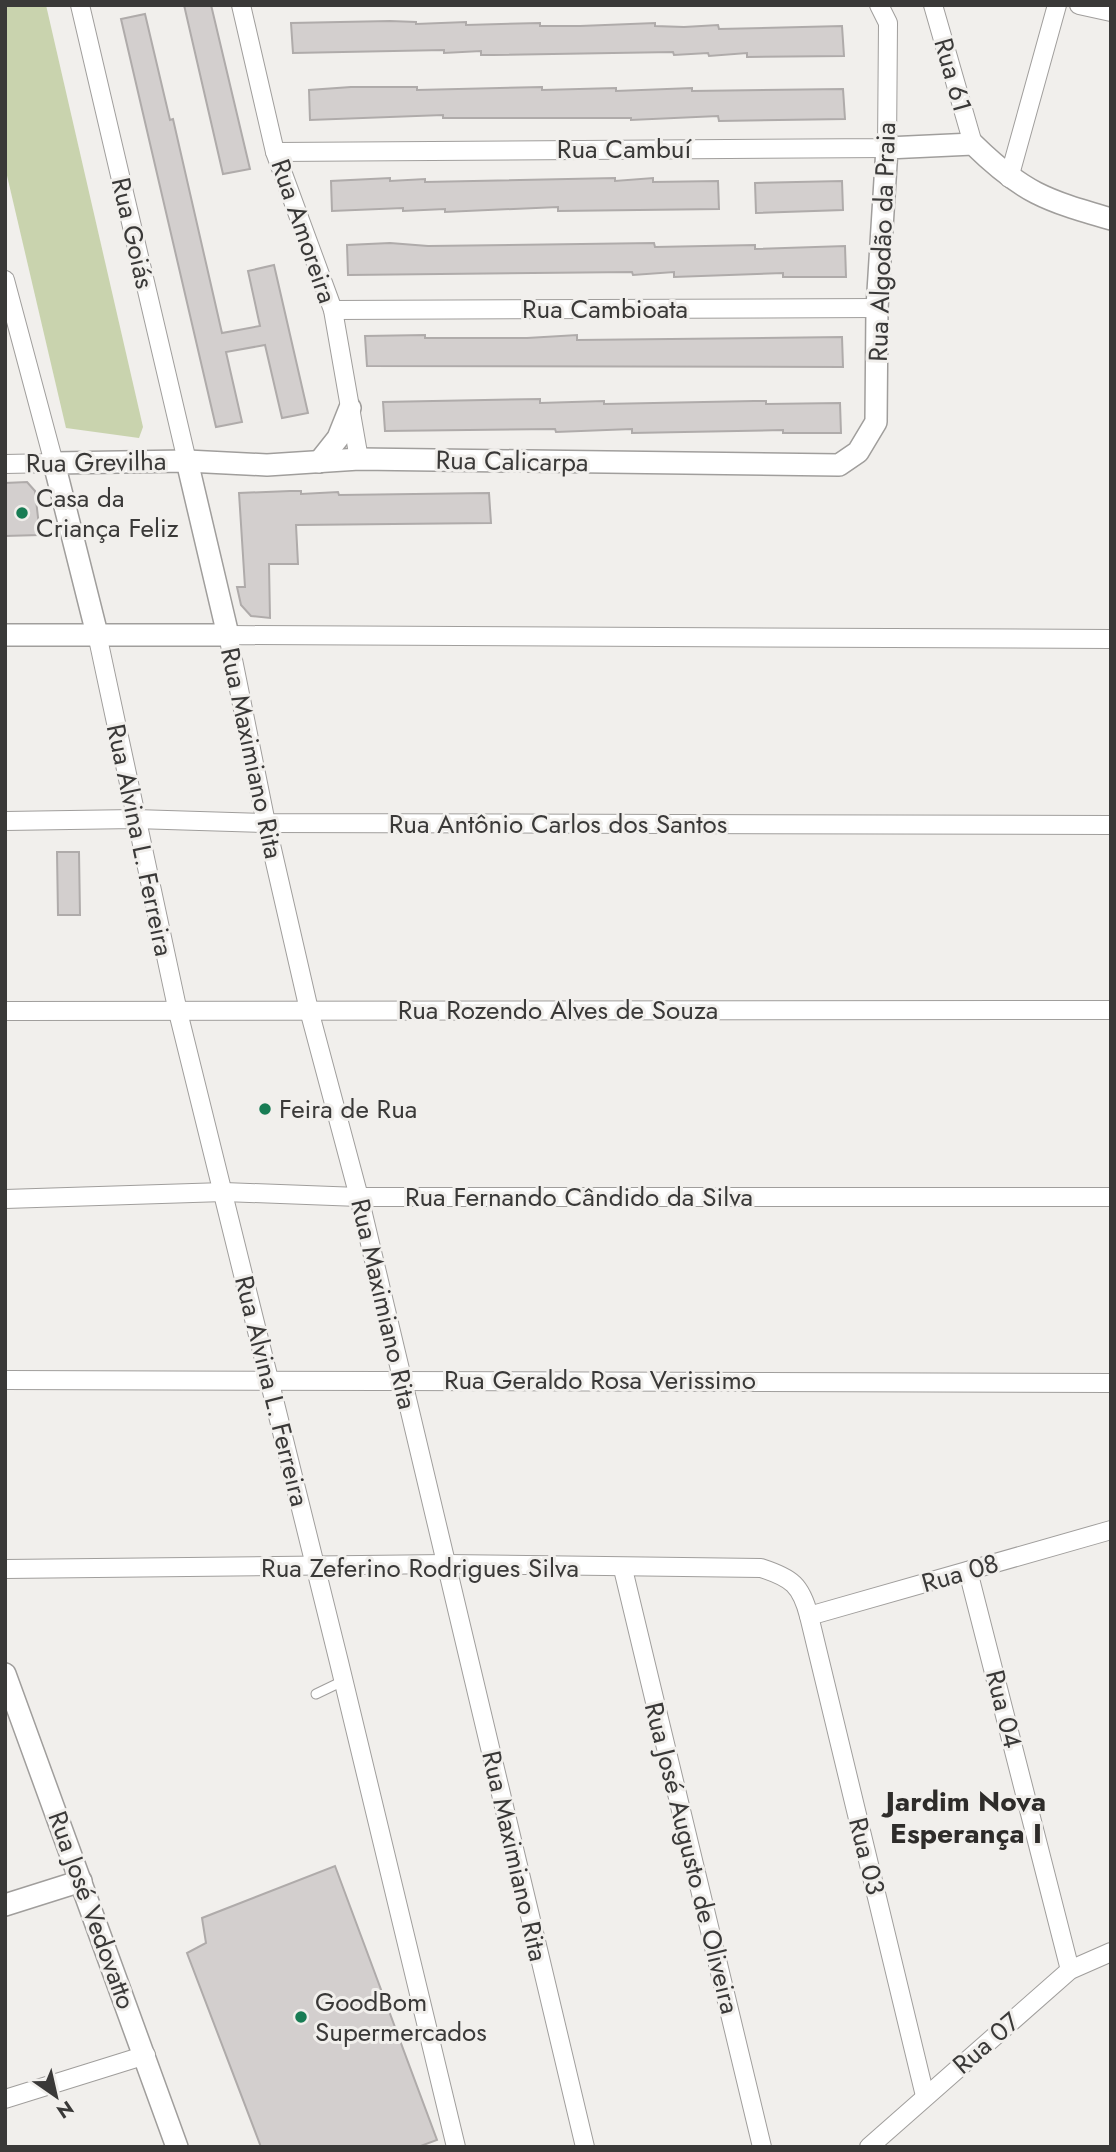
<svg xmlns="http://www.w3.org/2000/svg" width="1116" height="2152" font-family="Jost,sans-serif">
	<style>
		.green { fill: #c9d3ae }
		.building { fill: #d3cfce; stroke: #afabaa; stroke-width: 2 }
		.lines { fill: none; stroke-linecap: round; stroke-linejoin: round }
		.service-casing { stroke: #a09e9c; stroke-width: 11 }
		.minor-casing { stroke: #a09e9c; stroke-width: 20 }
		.tertiary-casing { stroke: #a09e9c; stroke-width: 24 }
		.service { stroke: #fff; stroke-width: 9 }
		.minor { stroke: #fff; stroke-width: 18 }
		.tertiary { stroke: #fff; stroke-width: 21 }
		.poi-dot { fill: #187c54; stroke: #f1efec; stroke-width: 2.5 }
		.labels { text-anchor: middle; stroke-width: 6; stroke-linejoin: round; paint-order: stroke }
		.street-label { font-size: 26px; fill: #3a3938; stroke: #f1efec }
		.poi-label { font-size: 26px; fill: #3a3938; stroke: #f1efec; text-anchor: start }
		.neighbourhood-label { font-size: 28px; font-weight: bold; fill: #2e2c2a; stroke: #f1efec }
	</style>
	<rect width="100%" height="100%" fill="#f1efec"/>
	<!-- green -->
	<polygon class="green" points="5,5 46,5 143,427 139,438 66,428 5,167"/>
	<!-- building -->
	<g class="building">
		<polygon points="184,5 211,5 212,9 250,169 223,174"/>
		<polygon points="145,14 170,120 173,119 222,333 260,326 248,271 274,265 308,413 282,418 265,345 226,352 242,422 216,427 121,19"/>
		<polygon points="390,21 416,22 416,24 466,22 466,25 540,23 540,26 580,26 655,23 655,26 684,27 718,25 719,29 842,26 844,56 747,57 747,53 709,56 708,53 674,55 673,52 493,55 481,55 481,51 444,53 444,50 293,53 291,23"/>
		<polygon points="351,87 417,87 417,90 542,87 542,90 616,88 616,91 692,88 692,91 843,89 845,119 719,121 718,116 631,120 631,118 443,118 443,115 310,120 309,90"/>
		<polygon points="390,178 390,181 425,179 425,182 615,178 615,181 653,178 653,182 718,181 719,209 558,211 558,207 445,212 445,209 403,211 403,208 332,211 331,181"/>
		<polygon points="842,181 843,210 756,213 755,183"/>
		<polygon points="390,243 428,246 654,243 655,247 755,245 755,249 845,246 846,277 783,277 783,273 674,277 674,272 633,275 632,272 348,275 347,245"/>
		<polygon points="425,335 425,338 527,338 577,335 577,340 842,337 843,367 367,366 365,336"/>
		<polygon points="540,399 540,403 604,401 604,404 754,401 766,401 766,404 840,403 841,433 783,433 783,430 632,433 632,429 556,432 555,429 385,431 383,402"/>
		<polygon points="27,482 35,491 40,535 5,536 5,483"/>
		<polygon points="290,491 301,491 301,494 338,492 339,495 489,493 491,523 296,525 298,564 269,564 270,618 251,616 241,605 237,587 245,587 239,493"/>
		<polygon points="57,852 79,852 80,915 58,915"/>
		<polygon points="335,1866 437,2140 418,2147 261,2147 187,1953 206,1943 202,1918"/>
	</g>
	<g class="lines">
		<!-- service casing -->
		<g class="service-casing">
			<polyline id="service" points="316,1694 343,1681"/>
		</g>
		<!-- minor casing -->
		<g class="minor-casing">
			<g id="minor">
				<polyline points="80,5 187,461"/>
				<polyline points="241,5 275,152 333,310 359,459"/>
				<polyline points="933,5 973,144"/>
				<polyline points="1079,5 1111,12"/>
				<polyline points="275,152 887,148 888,23 879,5"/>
				<polyline points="1009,178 1057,5"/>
				<polyline points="5,280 54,463 5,464"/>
				<polyline points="333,310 877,308"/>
				<polyline points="97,634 178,1012 339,1662 456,2147"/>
				<polyline points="5,821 135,819 266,823 1111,825"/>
				<polyline points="5,1011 1111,1010"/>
				<polyline points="5,1199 224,1192 359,1197 1111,1197"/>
				<polyline points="5,1380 1111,1383"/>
				<path d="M 5,1569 L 446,1564 L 761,1568 C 792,1578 801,1585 809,1616 L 925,2096"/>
				<polyline points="623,1569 762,2147"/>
				<polyline points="968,1571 1070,1970"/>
				<polyline points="809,1616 1111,1530"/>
				<polyline points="5,2099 146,2055"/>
				<polyline points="585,2147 359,1197 309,1010 266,823 228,635 1111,639"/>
				<polyline points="869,2147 1070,1970 1111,1952"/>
			</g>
		</g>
		<!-- tertiary casing -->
		<g class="tertiary-casing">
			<g id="tertiary">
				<polyline points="319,462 338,438 350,408"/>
				<path d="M 97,634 L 54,463 L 187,461 L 267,465 L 359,459 L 839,465 L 858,452 L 876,422 L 877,308 L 887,148 L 973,144 C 1023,193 1045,200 1111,219"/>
				<polyline points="5,635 228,635 187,461"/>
				<polyline points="5,1674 177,2147"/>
				<polyline points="5,1905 81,1881"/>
			</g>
		</g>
		<!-- service -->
		<use href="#service" class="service"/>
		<!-- minor -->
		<use href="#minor" class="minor"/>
		<!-- tertiary -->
		<use href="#tertiary" class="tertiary"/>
	</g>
	<!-- markers -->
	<g class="poi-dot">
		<circle cx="22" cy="513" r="7"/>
		<circle cx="265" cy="1109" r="7"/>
		<circle cx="301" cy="2017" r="7"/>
	</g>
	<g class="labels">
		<!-- street labels -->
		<g class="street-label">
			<text transform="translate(953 75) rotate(74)" y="9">Rua 61</text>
			<text x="624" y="158">Rua Cambuí</text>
			<text transform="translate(304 231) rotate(71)" y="9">Rua Amoreira</text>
			<text transform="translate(133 233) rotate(77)" y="9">Rua Goiás</text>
			<text transform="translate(882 242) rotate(-88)" y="9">Rua Algodão da Praia</text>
			<text x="605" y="318">Rua Cambioata</text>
			<text transform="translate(512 461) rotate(1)" y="9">Rua Calicarpa</text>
			<text transform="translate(96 462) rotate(-1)" y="9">Rua Grevilha</text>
			<text transform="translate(252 753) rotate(78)" y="9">Rua Maximiano Rita</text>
			<text x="558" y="833">Rua Antônio Carlos dos Santos</text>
			<text transform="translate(140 840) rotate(78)" y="9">Rua Alvina L. Ferreira</text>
			<text x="558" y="1019">Rua Rozendo Alves de Souza</text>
			<text x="579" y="1206">Rua Fernando Cândido da Silva</text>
			<text transform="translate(384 1304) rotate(77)" y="9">Rua Maximiano Rita</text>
			<text x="600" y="1389">Rua Geraldo Rosa Verissimo</text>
			<text transform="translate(272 1391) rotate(76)" y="9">Rua Alvina L. Ferreira</text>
			<text x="420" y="1577">Rua Zeferino Rodrigues Silva</text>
			<text transform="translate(960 1573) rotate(-16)" y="9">Rua 08</text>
			<text transform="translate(1004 1709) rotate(76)" y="9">Rua 04</text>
			<text transform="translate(515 1856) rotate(77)" y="9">Rua Maximiano Rita</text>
			<text transform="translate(867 1856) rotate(76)" y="9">Rua 03</text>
			<text transform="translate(692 1858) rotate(76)" y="9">Rua José Augusto de Oliveira</text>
			<text transform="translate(92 1910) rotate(70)" y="9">Rua José Vedovatto</text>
			<text transform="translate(986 2043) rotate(-41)" y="9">Rua 07</text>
		</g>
		<!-- poi labels -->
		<g class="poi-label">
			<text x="36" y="507">Casa da<tspan x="36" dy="30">Criança Feliz</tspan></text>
			<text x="279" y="1118">Feira de Rua</text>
			<text x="315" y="2011">GoodBom<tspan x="315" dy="30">Supermercados</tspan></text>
		</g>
		<!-- neighbourhood labels -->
		<g class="neighbourhood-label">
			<text x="966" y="1811">Jardim Nova<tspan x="966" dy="32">Esperança I</tspan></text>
		</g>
	</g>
	<!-- border -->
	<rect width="1116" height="2152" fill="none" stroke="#3a3938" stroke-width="14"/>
	<!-- north arrow -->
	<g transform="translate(56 2096) rotate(146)" stroke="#f1efec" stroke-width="5" paint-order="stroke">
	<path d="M0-5L12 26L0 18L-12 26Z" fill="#3a3938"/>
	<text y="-10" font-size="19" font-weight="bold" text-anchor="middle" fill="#3a3938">N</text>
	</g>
</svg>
